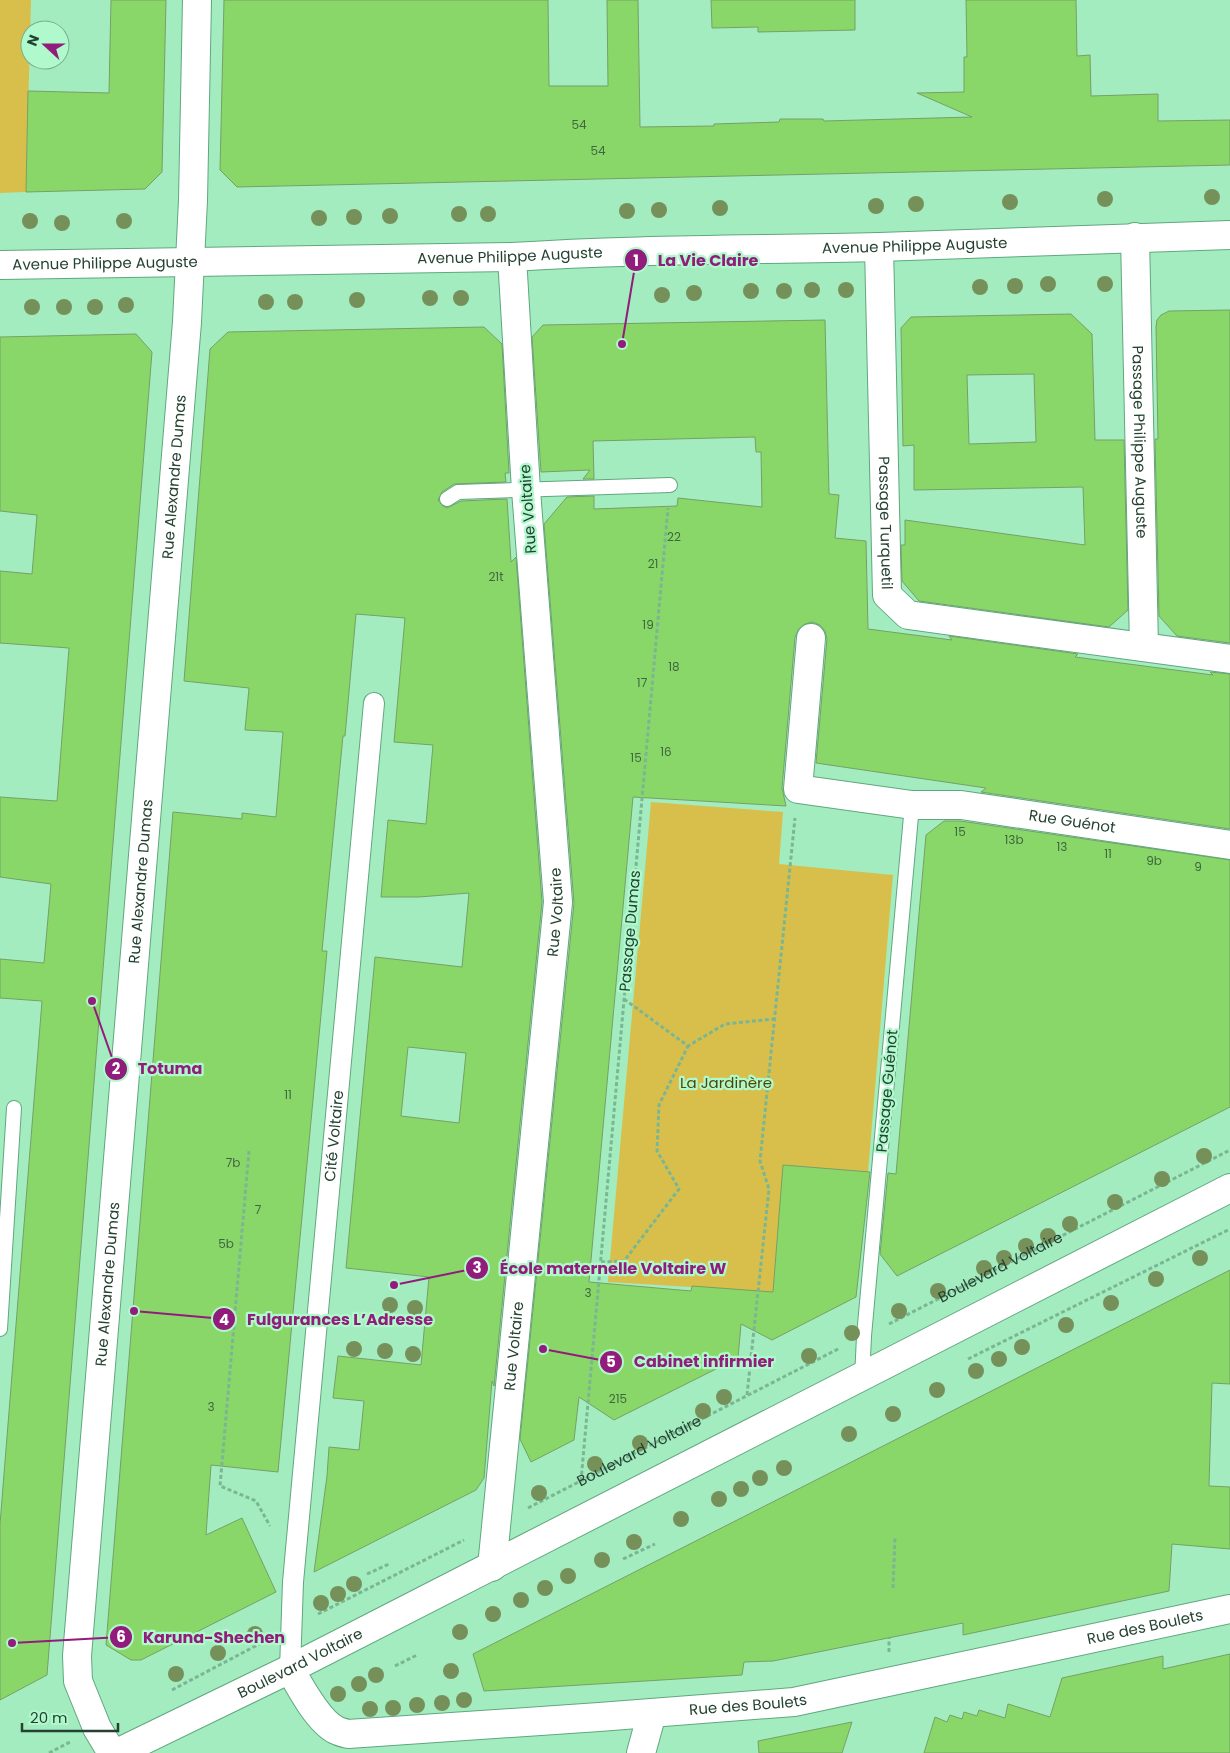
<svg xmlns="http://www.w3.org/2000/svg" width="1230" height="1753" font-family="Poppins,sans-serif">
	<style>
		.green { fill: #d8bf4b }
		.building { fill: #8ad769; stroke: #76a066; fill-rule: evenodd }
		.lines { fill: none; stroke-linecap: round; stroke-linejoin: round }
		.service-casing { stroke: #60a77e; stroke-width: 16 }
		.pedestrian-casing { stroke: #60a77e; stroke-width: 22 }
		.minor-casing { stroke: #60a77e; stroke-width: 30 }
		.secondary-casing { stroke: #60a77e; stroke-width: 30 }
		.path { stroke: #7bb693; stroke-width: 3; stroke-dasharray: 4 2.5; stroke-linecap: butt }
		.service { stroke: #fff; stroke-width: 14 }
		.pedestrian { stroke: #fff; stroke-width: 20 }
		.minor { stroke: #fff; stroke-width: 28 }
		.secondary { stroke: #fff; stroke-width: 28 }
		.tree { fill: #76905a }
		.labels { text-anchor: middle; stroke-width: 4.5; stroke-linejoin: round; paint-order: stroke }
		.number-label { font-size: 12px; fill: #3e673f }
		.street-label { font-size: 15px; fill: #244231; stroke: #b0f9cd }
		.park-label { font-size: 15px; fill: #514506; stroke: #b0f9cd }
		.leader { fill: none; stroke: #911c7b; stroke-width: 2 }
		.callout-dot { fill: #911c7b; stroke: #b0f9cd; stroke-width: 2 }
		.mark-label { font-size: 15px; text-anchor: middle; font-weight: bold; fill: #fff }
		.callout-label { font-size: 16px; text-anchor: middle; font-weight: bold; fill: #911c7b; stroke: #b0f9cd; stroke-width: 4.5; stroke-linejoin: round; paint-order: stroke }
	</style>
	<rect width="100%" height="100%" fill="#a3ecc0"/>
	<!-- green -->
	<g class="green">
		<polygon points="0,0 31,0 26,192 0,193"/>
		<polygon points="651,802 783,812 779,864 893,875 868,1172 783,1165 773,1292 608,1282"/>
	</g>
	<!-- building -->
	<g class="building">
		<polygon points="111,0 166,0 162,172 145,189 26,192 28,91 109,93"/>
		<polygon points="224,0 548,0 549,86 608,86 607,0 638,0 640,127 714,126 714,124 779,122 780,119 823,119 824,121 972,117 917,93 964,92 964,57 967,57 966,0 1076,0 1077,56 1090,55 1091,96 1158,94 1158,121 1230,120 1230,165 237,187 220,170"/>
		<polygon points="711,0 855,0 855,30 758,32 758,27 712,28"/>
		<polygon points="1230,310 1230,643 1177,636 1159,616 1155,439 1158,439 1156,327 1157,320 1161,315 1169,311"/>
		<path d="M 1071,314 L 1092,334 L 1095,440 L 1124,440 L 1128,610 L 1109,627 L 919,601 L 902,581 L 901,545 L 905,545 L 905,520 L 1085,545 L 1083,487 L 914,490 L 914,445 L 903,446 L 901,328 L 911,317 ZM 1034,374 L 1036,442 L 969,444 L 967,375 Z"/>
		<polygon points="825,320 829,494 839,495 835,538 866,541 868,629 952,640 949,636 1078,654 1075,657 1213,675 1210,672 1230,674 1230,829 981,792 986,788 816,763 827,639 825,631 820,625 812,622 805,624 799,629 795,637 782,788 786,806 633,797 589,1282 691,1291 692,1286 773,1292 783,1165 870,1172 856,1297 772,1340 741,1324 738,1358 614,1420 579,1397 574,1440 531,1462 520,1439 574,903 544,524 567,497 594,496 594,509 677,506 678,498 762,507 761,452 756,452 755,437 593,441 594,479 583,479 590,470 541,472 532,337 543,325"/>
		<path d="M 484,327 L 502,344 L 509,473 L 505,473 L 506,482 L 454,484 L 442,492 L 438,500 L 443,506 L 447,508 L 461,501 L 507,499 L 511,562 L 516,557 L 542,902 L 494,1386 L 492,1381 L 484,1478 L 476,1490 L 314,1572 L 327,1476 L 329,1447 L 359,1450 L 364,1401 L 333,1398 L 338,1356 L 421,1365 L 429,1277 L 346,1268 L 375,957 L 462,967 L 469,893 L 419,897 L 381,897 L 388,820 L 426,824 L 433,745 L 394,742 L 405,618 L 356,614 L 345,736 L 343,736 L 322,951 L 327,951 L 278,1472 L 211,1465 L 206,1535 L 242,1518 L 276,1592 L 141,1660 L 131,1660 L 106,1645 L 173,812 L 242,819 L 242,813 L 276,817 L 283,732 L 245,730 L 249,688 L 184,681 L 210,349 L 228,332 ZM 408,1047 L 466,1053 L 459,1123 L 401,1116 Z"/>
		<polygon points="136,334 152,352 47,1675 0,1700 0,1524 42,1001 0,998 0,959 44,963 51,884 0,877 0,797 57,801 69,648 0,643 0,571 32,574 37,515 0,511 0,337"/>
		<polygon points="944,821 960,821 1230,860 1230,1107 897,1276 880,1254 888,1173 896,1174 926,835"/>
		<polygon points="1230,1270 1230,1384 1212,1383 1209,1486 1230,1487 1230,1549 1172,1544 1169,1591 963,1635 963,1623 773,1661 744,1662 742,1675 484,1691 473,1654"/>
		<polygon points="1230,1654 1230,1753 924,1753 935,1717 947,1722 950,1715 962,1719 964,1712 977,1716 979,1710 1005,1718 1008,1704 1050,1717 1062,1678 1163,1656 1163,1669"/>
		<polygon points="852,1722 842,1753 759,1753 758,1741"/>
	</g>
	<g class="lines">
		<!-- service casing -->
		<g class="service-casing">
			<g id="service">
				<polyline points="447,499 458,492 670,485"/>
				<polyline points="0,1329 14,1108"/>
				<polyline points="862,1378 864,1336 912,805"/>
			</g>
		</g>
		<!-- pedestrian casing -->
		<g class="pedestrian-casing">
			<g id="pedestrian">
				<path id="s3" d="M 290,1669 L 293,1582 L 374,703"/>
			</g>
		</g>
		<!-- minor casing -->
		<g class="minor-casing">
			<g id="minor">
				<path id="s4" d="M 1135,237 L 1144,647"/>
				<path id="s5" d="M 879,247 L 887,595 L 908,615 L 1230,659"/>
				<path id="s6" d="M 811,638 L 798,789 L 912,805 L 961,805 L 1230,845"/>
				<path id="s7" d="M 492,1567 L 558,902 L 526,490 L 512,257"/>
				<path id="s8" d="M 290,1669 C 300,1687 318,1721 336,1730 C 340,1732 344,1733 348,1734 L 599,1717 L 794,1702 L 1230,1609"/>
				<path id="s9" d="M 112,1753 L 97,1728 L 78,1681 L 77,1656 L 187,322 L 193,200 L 197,0"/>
				<polyline points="641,1753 652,1713"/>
			</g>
		</g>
		<!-- secondary casing -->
		<g class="secondary-casing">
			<g id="secondary">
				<path id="s10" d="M 0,265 L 512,257 C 634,249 756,250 879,247 C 996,244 1113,238 1230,235"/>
				<path id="s11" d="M 117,1753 L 290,1669 L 1230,1188"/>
			</g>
		</g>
		<!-- path -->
		<g class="path">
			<polyline points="624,999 688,1046 725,1024 774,1019"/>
			<polyline points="249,1151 220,1486 256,1501 270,1526"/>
			<polyline points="601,1262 624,1261 679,1189 657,1151 659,1105 688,1046"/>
			<path id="s1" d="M 889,1324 L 1230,1150"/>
			<polyline points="968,1359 1230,1229"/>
			<polyline points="747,1395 769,1189 760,1161 795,818"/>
			<polyline points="581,1481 668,508"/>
			<path id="s2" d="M 528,1508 L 840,1348"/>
			<polyline points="623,1559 655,1544"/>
			<polyline points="367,1574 389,1564"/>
			<polyline points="893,1588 895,1538"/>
			<polyline points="318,1614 464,1540"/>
			<polyline points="889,1652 889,1638"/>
			<polyline points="395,1666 417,1655"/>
			<polyline points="172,1690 263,1642"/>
			<polyline points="49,1753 70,1742"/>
		</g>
		<!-- service -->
		<use href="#service" class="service"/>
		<!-- pedestrian -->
		<use href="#pedestrian" class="pedestrian"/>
		<!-- minor -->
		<use href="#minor" class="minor"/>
		<!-- secondary -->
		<use href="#secondary" class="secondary"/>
	</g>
	<!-- trees -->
	<g class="tree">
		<circle cx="1212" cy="197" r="8"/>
		<circle cx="1105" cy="199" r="8"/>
		<circle cx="1010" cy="202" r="8"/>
		<circle cx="916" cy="204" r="8"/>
		<circle cx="876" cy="206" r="8"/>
		<circle cx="720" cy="208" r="8"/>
		<circle cx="659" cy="210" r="8"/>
		<circle cx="627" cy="211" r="8"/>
		<circle cx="459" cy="214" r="8"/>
		<circle cx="488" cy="214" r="8"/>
		<circle cx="390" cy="216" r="8"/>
		<circle cx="354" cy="217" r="8"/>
		<circle cx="319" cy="218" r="8"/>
		<circle cx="30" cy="221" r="8"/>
		<circle cx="124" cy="221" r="8"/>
		<circle cx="62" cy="223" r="8"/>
		<circle cx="1048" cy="284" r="8"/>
		<circle cx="1105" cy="284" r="8"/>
		<circle cx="1015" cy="286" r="8"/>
		<circle cx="980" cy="287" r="8"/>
		<circle cx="812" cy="290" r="8"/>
		<circle cx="846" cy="290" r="8"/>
		<circle cx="751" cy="291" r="8"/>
		<circle cx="784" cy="291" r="8"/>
		<circle cx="694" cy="293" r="8"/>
		<circle cx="662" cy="295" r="8"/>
		<circle cx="430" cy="298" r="8"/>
		<circle cx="461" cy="298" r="8"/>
		<circle cx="357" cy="300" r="8"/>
		<circle cx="266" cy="302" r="8"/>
		<circle cx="295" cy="302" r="8"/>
		<circle cx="126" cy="305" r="8"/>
		<circle cx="32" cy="307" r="8"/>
		<circle cx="64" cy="307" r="8"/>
		<circle cx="95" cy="307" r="8"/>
		<circle cx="1204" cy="1156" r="8"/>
		<circle cx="1162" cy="1179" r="8"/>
		<circle cx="1115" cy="1202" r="8"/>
		<circle cx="1070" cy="1224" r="8"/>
		<circle cx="1048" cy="1236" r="8"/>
		<circle cx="1026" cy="1246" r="8"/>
		<circle cx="1004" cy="1258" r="8"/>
		<circle cx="1200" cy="1258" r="8"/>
		<circle cx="984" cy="1268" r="8"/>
		<circle cx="1156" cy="1279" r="8"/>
		<circle cx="938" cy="1291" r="8"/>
		<circle cx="1111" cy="1303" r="8"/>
		<circle cx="390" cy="1305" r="8"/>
		<circle cx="415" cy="1308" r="8"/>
		<circle cx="899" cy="1311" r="8"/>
		<circle cx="1066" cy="1325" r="8"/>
		<circle cx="852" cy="1333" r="8"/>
		<circle cx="1022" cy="1347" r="8"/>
		<circle cx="354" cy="1349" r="8"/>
		<circle cx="385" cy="1351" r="8"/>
		<circle cx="413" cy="1354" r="8"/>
		<circle cx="809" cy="1356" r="8"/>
		<circle cx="999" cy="1359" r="8"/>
		<circle cx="976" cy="1371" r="8"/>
		<circle cx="937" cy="1390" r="8"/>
		<circle cx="724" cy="1397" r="8"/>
		<circle cx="703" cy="1411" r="8"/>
		<circle cx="893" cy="1414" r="8"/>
		<circle cx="849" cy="1434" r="8"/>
		<circle cx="640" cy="1443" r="8"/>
		<circle cx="595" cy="1464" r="8"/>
		<circle cx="784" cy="1468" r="8"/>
		<circle cx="760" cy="1478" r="8"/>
		<circle cx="741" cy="1489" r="8"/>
		<circle cx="539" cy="1493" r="8"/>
		<circle cx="719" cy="1499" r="8"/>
		<circle cx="681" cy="1519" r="8"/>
		<circle cx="634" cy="1542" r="8"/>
		<circle cx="602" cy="1560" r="8"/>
		<circle cx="568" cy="1576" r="8"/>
		<circle cx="354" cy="1584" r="8"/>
		<circle cx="545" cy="1588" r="8"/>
		<circle cx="338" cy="1594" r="8"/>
		<circle cx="521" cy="1600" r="8"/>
		<circle cx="321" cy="1603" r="8"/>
		<circle cx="493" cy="1614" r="8"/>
		<circle cx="460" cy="1632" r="8"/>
		<circle cx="255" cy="1634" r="8"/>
		<circle cx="218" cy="1653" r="8"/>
		<circle cx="451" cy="1671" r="8"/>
		<circle cx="176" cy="1674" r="8"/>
		<circle cx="376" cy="1675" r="8"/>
		<circle cx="359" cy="1684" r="8"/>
		<circle cx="338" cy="1694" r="8"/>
		<circle cx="464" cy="1700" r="8"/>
		<circle cx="442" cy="1703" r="8"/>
		<circle cx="417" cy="1705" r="8"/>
		<circle cx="393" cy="1708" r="8"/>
		<circle cx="370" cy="1709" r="8"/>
	</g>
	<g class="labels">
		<!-- number labels -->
		<g class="number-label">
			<text x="579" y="129">54</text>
			<text x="598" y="155">54</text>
			<text x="674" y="541">22</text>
			<text x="653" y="568">21</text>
			<text x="496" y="581">21t</text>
			<text x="648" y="629">19</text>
			<text x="674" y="671">18</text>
			<text x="642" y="687">17</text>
			<text x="666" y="756">16</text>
			<text x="636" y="762">15</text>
			<text x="960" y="836">15</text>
			<text x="1014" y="844">13b</text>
			<text x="1062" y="851">13</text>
			<text x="1108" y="858">11</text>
			<text x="1154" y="865">9b</text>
			<text x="1198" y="871">9</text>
			<text x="288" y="1099">11</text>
			<text x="233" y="1167">7b</text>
			<text x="258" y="1214">7</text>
			<text x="226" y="1248">5b</text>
			<text x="588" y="1297">3</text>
			<text x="618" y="1403">215</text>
			<text x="211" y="1411">3</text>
		</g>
		<!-- street labels -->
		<g class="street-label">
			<text dy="5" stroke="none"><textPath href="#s10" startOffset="915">Avenue Philippe Auguste</textPath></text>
			<text dy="5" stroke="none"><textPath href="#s10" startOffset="510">Avenue Philippe Auguste</textPath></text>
			<text dy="5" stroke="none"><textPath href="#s10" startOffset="105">Avenue Philippe Auguste</textPath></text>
			<text dy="5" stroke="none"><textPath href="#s4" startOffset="205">Passage Philippe Auguste</textPath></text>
			<text dy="5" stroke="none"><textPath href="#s9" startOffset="1288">Rue Alexandre Dumas</textPath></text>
			<text transform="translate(528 509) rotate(-94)" y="5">Rue Voltaire</text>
			<text dy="5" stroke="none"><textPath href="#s5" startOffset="276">Passage Turquetil</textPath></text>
			<text dy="5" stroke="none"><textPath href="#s6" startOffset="428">Rue Guénot</textPath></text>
			<text dy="5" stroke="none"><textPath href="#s9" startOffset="882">Rue Alexandre Dumas</textPath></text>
			<text dy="5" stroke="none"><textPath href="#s7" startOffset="658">Rue Voltaire</textPath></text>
			<text transform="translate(630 931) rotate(-85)" y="5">Passage Dumas</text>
			<text transform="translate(887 1091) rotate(-85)" y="5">Passage Guénot</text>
			<text dy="5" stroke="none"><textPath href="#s3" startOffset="535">Cité Voltaire</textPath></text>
			<text dy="5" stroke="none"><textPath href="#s1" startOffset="125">Boulevard Voltaire</textPath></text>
			<text dy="5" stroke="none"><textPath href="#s9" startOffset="478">Rue Alexandre Dumas</textPath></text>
			<text dy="5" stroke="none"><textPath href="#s7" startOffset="222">Rue Voltaire</textPath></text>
			<text dy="5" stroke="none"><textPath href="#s2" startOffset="125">Boulevard Voltaire</textPath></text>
			<text dy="5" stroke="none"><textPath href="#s8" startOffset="896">Rue des Boulets</textPath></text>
			<text dy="5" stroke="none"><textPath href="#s11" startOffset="204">Boulevard Voltaire</textPath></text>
			<text dy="5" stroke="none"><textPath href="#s8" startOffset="491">Rue des Boulets</textPath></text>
		</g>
		<!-- park labels -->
		<g class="park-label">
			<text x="726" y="1088">La Jardinère</text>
		</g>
	</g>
	<!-- callouts -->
	<path class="leader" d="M622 344L636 260M92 1001L116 1069M394 1285L477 1268M134 1311L224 1319M543 1349L611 1362M12 1643L121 1637"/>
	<g class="callout-dot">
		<circle cx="622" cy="344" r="5"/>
		<circle cx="92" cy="1001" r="5"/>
		<circle cx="394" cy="1285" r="5"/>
		<circle cx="134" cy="1311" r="5"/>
		<circle cx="543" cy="1349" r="5"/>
		<circle cx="12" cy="1643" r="5"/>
		<circle cx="636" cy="260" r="12"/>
		<circle cx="116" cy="1069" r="12"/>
		<circle cx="477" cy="1268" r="12"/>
		<circle cx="224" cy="1319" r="12"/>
		<circle cx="611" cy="1362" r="12"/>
		<circle cx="121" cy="1637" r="12"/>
	</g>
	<g class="mark-label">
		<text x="636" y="266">1</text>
		<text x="116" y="1074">2</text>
		<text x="477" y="1273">3</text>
		<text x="224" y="1325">4</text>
		<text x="611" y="1367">5</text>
		<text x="121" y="1642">6</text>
	</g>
	<g class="callout-label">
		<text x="708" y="266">La Vie Claire</text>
		<text x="170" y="1074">Totuma</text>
		<text x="613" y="1274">École maternelle Voltaire W</text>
		<text x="340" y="1325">Fulgurances L’Adresse</text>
		<text x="704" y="1367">Cabinet infirmier</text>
		<text x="214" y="1643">Karuna-Shechen</text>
	</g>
	<!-- north arrow -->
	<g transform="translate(45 45) rotate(291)"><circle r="24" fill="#b0f9cd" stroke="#78b08f"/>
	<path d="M0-4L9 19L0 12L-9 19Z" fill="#911c7b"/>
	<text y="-8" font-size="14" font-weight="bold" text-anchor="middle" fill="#244231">N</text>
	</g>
	<!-- scale -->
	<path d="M22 1723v8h96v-8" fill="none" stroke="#244231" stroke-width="2.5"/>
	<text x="30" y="1723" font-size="15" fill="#244231" stroke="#b0f9cd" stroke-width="4" paint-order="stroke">20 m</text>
</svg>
